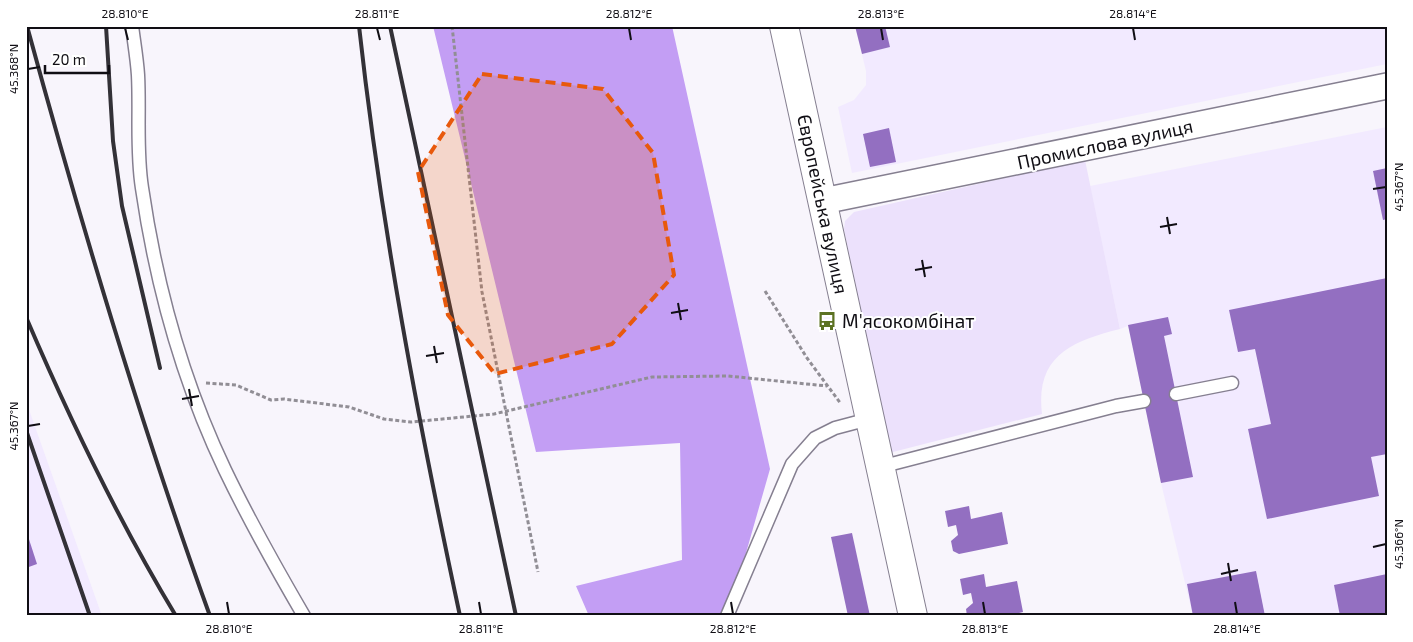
<svg xmlns="http://www.w3.org/2000/svg" width="1413" height="642" font-family="'Exo 2',sans-serif">
	<style>
		.built { fill: #f2eaff }
		.green { fill: #ece1fc }
		.forest { fill: #c39ef4 }
		.building { fill: #936fc1 }
		.lines { fill: none; stroke-linecap: round; stroke-linejoin: round }
		.lane-casing { stroke: #857f90; stroke-width: 15 }
		.street-casing { stroke: #857f90; stroke-width: 28 }
		.secondary-casing { stroke: #857f90; stroke-width: 30 }
		.path { stroke: #918e95; stroke-width: 3; stroke-dasharray: 4 2.5; stroke-linecap: butt }
		.lane { stroke: #fff; stroke-width: 12 }
		.street { stroke: #fff; stroke-width: 25 }
		.secondary { stroke: #fff; stroke-width: 28 }
		.rail { stroke: #333137; stroke-width: 4 }
		.marked { fill: #e8590c; fill-opacity: 0.2; stroke: #e8590c; stroke-width: 4; stroke-dasharray: 10 6; stroke-linejoin: round }
		.ticks { fill: none; stroke: #100e14; stroke-width: 2 }
		.labels { text-anchor: middle; stroke-width: 4; stroke-linejoin: round; paint-order: stroke }
		.street-label { font-size: 19px; fill: #100e14; stroke: #fff }
		.poi-label { font-size: 19px; fill: #100e14; stroke: #fff; text-anchor: start }
		.neatline { fill: none; stroke: #100e14; stroke-width: 2 }
		.ticks-label { font-size: 12px; text-anchor: middle; fill: #100e14 }
	</style>
	<rect width="100%" height="100%" fill="#f8f5fc"/>
	<!-- built -->
	<g class="built">
		<polygon points="855,26 1387,26 1387,64 852,173 838,107 854,100 866,85 866,71"/>
		<polygon points="1387,127 1387,616 1193,616 1161,483 1128,326 1120,329 1090,186"/>
		<polygon points="26,401 102,616 26,616"/>
	</g>
	<!-- green -->
	<path class="green" d="M 1085,160 L 1120,329 C 1072,341 1035,356 1042,414 L 889,453 L 844,229 L 845,221 L 854,212 Z"/>
	<!-- forest -->
	<polygon class="forest" points="433,26 672,26 770,469 728,616 589,616 576,586 682,560 680,443 536,452"/>
	<!-- building -->
	<g class="building">
		<polygon points="855,26 885,26 890,47 862,54"/>
		<polygon points="889,128 896,162 870,167 863,134"/>
		<polygon points="1387,168 1387,219 1383,220 1373,171"/>
		<polygon points="1387,278 1387,454 1371,457 1379,496 1267,519 1248,429 1271,424 1255,349 1238,352 1229,310"/>
		<polygon points="1168,317 1172,334 1164,336 1193,477 1161,483 1128,325"/>
		<polygon points="969,506 971,519 1002,512 1008,544 959,554 953,551 951,541 958,535 956,525 948,527 945,511"/>
		<polygon points="26,530 37,564 26,568"/>
		<polygon points="852,533 870,616 848,616 831,537"/>
		<polygon points="1256,571 1265,616 1193,616 1187,584"/>
		<polygon points="984,574 986,587 1017,581 1023,612 1006,616 967,616 966,609 973,603 971,593 963,595 960,579"/>
		<polygon points="1387,574 1387,616 1340,616 1334,585"/>
	</g>
	<g class="lines">
		<!-- lane casing -->
		<g class="lane-casing">
			<g id="lane">
				<path d="M 132,26 C 134,42 137,59 138,75 C 140,113 136,150 142,188 C 156,284 183,382 225,470 C 249,520 276,568 304,616"/>
				<polyline points="1176,394 1232,383"/>
				<polyline points="880,467 1116,406 1144,401"/>
				<polyline points="727,616 792,464 815,438 835,428 869,419"/>
			</g>
		</g>
		<!-- street casing -->
		<g class="street-casing">
			<polyline id="street" points="823,201 1387,86"/>
		</g>
		<!-- secondary casing -->
		<g class="secondary-casing">
			<polyline id="secondary" points="784,26 913,616"/>
		</g>
		<!-- path -->
		<g class="path">
			<polyline points="452,26 482,292 538,572"/>
			<polyline points="765,291 807,358 841,404"/>
			<polyline points="206,383 236,385 271,400 284,399 349,407 384,419 411,422 494,414 652,377 728,376 827,386"/>
		</g>
		<!-- lane -->
		<use href="#lane" class="lane"/>
		<!-- street -->
		<use href="#street" class="street"/>
		<!-- secondary -->
		<use href="#secondary" class="secondary"/>
		<!-- rail -->
		<g class="rail">
			<path d="M 27,26 C 81,224 140,423 210,616"/>
			<polyline points="106,26 113,141 122,206 160,368"/>
			<path d="M 359,26 C 381,225 418,420 460,616"/>
			<polyline points="390,26 516,616"/>
			<path d="M 26,317 C 70,420 118,520 176,616"/>
			<polyline points="26,430 90,616"/>
		</g>
	</g>
	<!-- marked area -->
	<path class="marked" d="M 482,74 L 603,89 L 653,153 L 674,275 L 612,344 L 495,374 L 448,315 L 418,172 Z"/>
	<!-- ticks -->
	<path class="ticks" d="M 125,28 L 128,40M 377,28 L 380,40M 629,28 L 631,40M 881,28 L 883,40M 1133,28 L 1135,40M 28,69 L 40,67M 1373,189 L 1386,187M 1167,217 L 1170,234M 1160,227 L 1177,224M 922,260 L 925,277M 915,270 L 932,267M 678,303 L 681,320M 671,313 L 688,310M 434,346 L 437,363M 426,356 L 444,353M 189,389 L 192,406M 182,399 L 199,396M 28,426 L 40,424M 1373,547 L 1386,544M 1228,563 L 1231,581M 1221,574 L 1238,570M 227,602 L 229,614M 479,602 L 481,614M 731,602 L 733,614M 983,602 L 985,614M 1235,602 L 1237,614"/>
	<!-- icons -->
	<defs>
		<g id="bus-bare" transform="scale(1.5)"><path d="M-5-6H5V4H4V6H2V4H-2V6H-4V4H-5ZM-3.5-4V0h7V-4ZM-3.5 1.2v1.5H-2V1.2ZM2 1.2v1.5H3.5V1.2Z" fill="#5c7222" stroke="#fff" stroke-width="2.5" paint-order="stroke"/></g>
	</defs>
	<g fill-rule="evenodd">
		<use href="#bus-bare" x="827" y="321"/>
	</g>
	<g class="labels">
		<!-- street labels -->
		<g class="street-label">
			<text transform="translate(1105 144) rotate(-12)" y="7">Промислова вулиця</text>
			<text transform="translate(823 204) rotate(78)" y="7">Європейська вулиця</text>
		</g>
		<!-- poi labels -->
		<g class="poi-label">
			<text x="842" y="328">М'ясокомбінат</text>
		</g>
	</g>
	<!-- border -->
	<rect width="1413" height="642" fill="none" stroke="#ffffff" stroke-width="55"/>
	<!-- scale -->
	<path d="M45 65v8h64v-8" fill="none" stroke="#100e14" stroke-width="2.5"/>
	<text x="52" y="65" font-size="15" fill="#100e14" stroke="#ffffff" stroke-width="4" paint-order="stroke">20 m</text>
	<rect x="28" y="28" width="1358" height="586" class="neatline"/>
	<g class="ticks-label">
		<text x="125" y="18">28.810°E</text>
		<text x="377" y="18">28.811°E</text>
		<text x="629" y="18">28.812°E</text>
		<text x="881" y="18">28.813°E</text>
		<text x="1133" y="18">28.814°E</text>
		<text transform="translate(14 69) rotate(-90)" y="4">45.368°N</text>
		<text transform="translate(1399 187) rotate(-90)" y="4">45.367°N</text>
		<text transform="translate(14 426) rotate(-90)" y="4">45.367°N</text>
		<text transform="translate(1399 544) rotate(-90)" y="4">45.366°N</text>
		<text x="229" y="633">28.810°E</text>
		<text x="481" y="633">28.811°E</text>
		<text x="733" y="633">28.812°E</text>
		<text x="985" y="633">28.813°E</text>
		<text x="1237" y="633">28.814°E</text>
	</g>
</svg>
